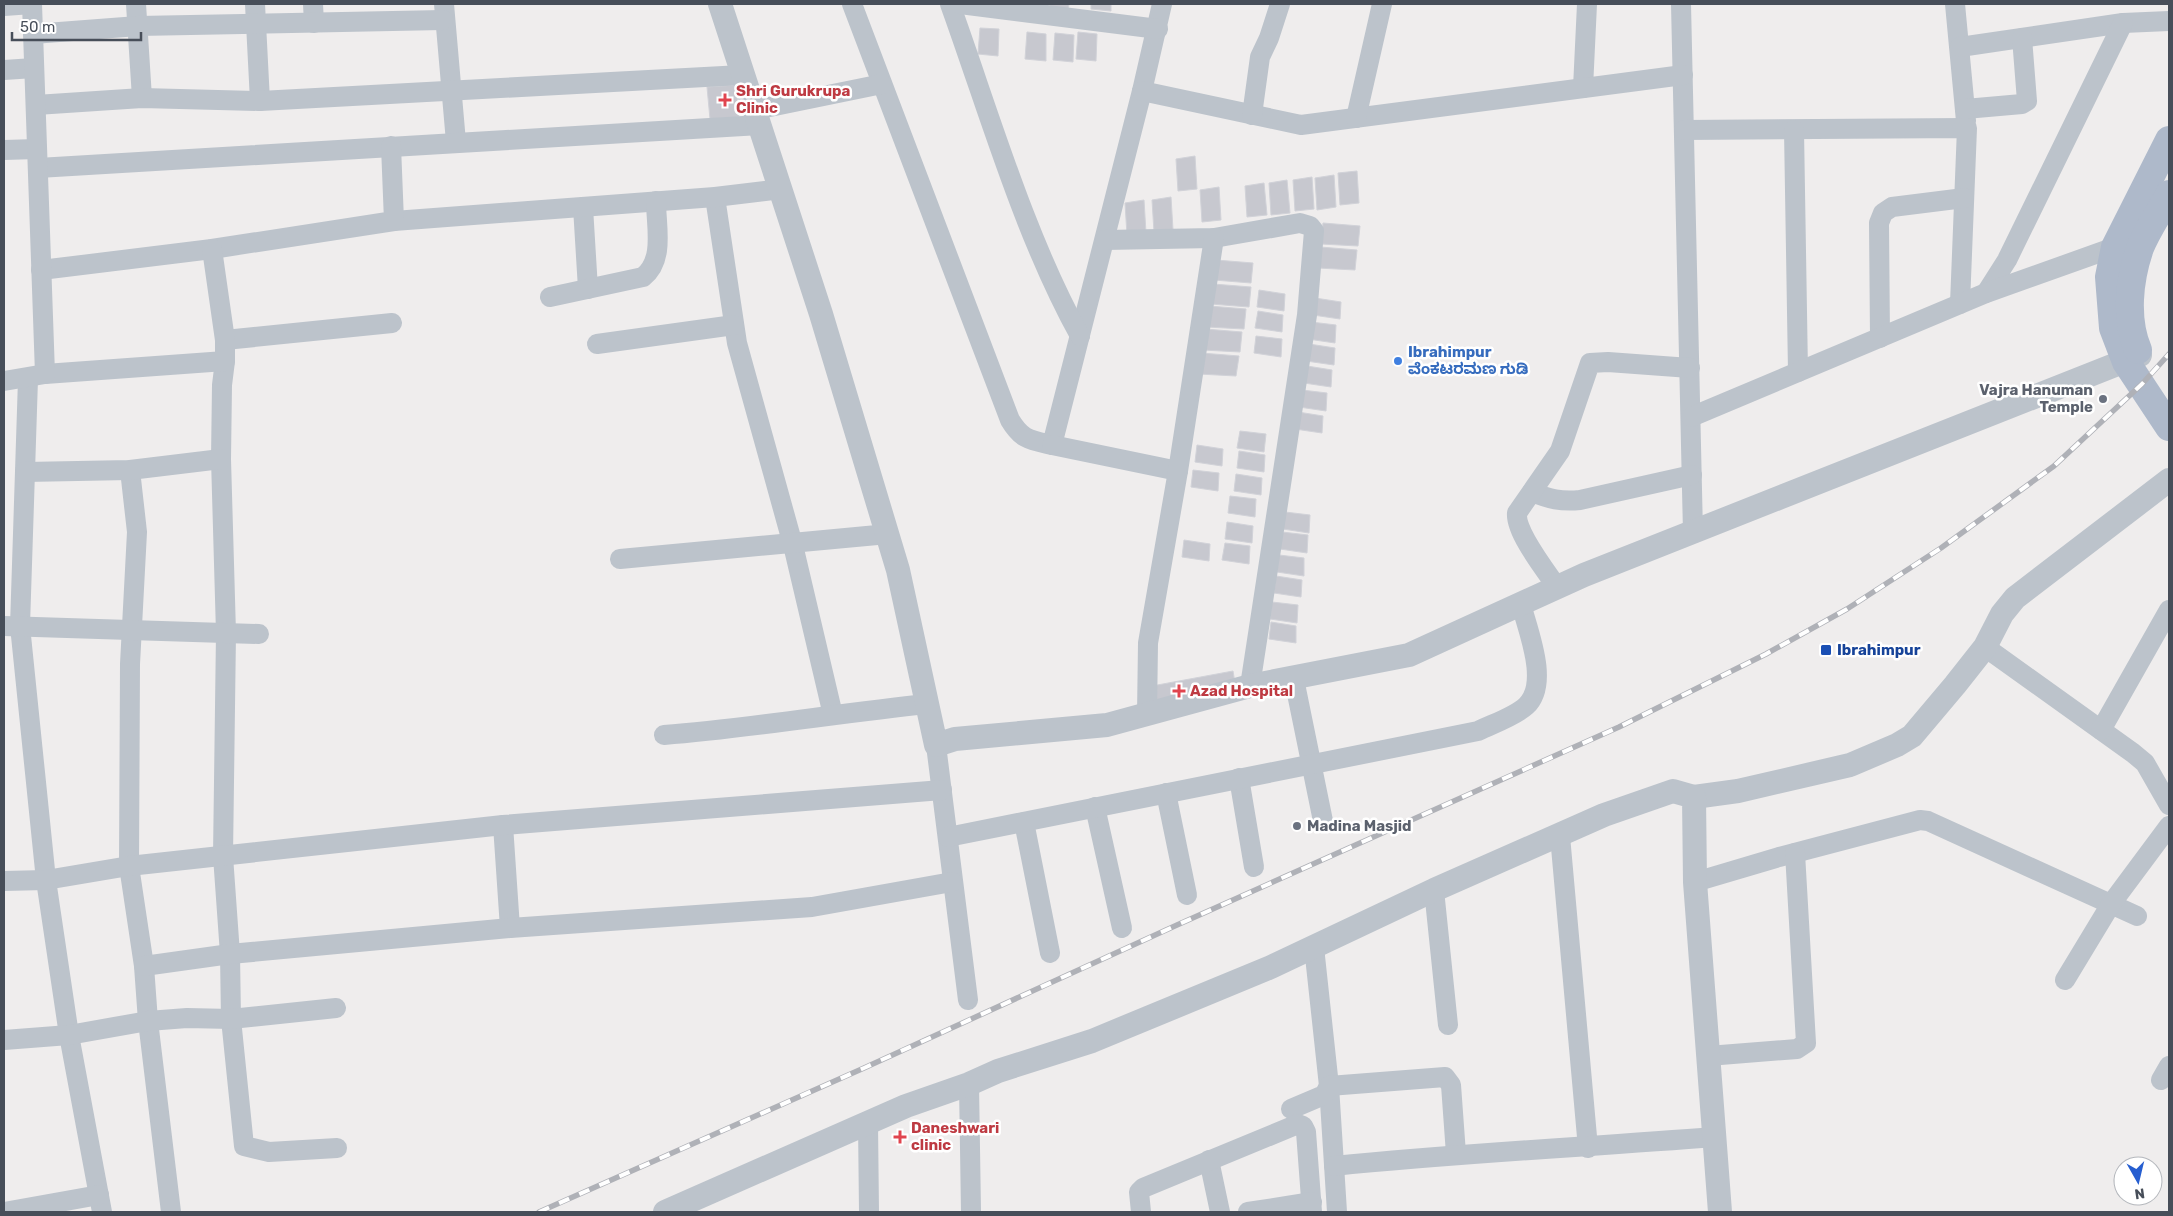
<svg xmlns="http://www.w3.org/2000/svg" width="2173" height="1216" font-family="Rubik,'Noto Sans Kannada',sans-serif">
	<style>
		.building { fill: #c7c8cf; stroke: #d1d2d8 }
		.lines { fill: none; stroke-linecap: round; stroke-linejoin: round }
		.minor { stroke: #bcc3cb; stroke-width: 20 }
		.tertiary { stroke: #bcc3cb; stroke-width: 24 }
		.primary { stroke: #aeb9ca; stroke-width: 28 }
		.rail-casing { stroke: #afb1b7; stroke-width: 5.5 }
		.rail { stroke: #fff; stroke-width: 4; stroke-dasharray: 11; stroke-linecap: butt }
		.health-dot { fill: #e0444e; stroke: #fff; stroke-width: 2 }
		.shop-dot { fill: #3f7fe0; stroke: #fff; stroke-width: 2 }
		.worship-dot { fill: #6b7280; stroke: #fff; stroke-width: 2 }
		.transit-dot { fill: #1a4fb4; stroke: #fff; stroke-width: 2 }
		.labels { text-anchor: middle; stroke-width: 5; stroke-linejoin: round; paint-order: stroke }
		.health-label { font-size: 15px; font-weight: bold; fill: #be3a42; stroke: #fff; text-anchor: start }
		.shop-label { font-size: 15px; font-weight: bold; fill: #366cbe; stroke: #fff; text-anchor: start }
		.worship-label { font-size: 15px; font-weight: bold; fill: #5b616d; stroke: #fff; text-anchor: end }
		.transit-label { font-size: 15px; font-weight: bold; fill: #164399; stroke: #fff; text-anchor: start }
	</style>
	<rect width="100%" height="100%" fill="#efeded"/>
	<!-- building -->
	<g class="building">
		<polygon points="1050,4 1069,4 1068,13 1050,13"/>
		<polygon points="1091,4 1111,4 1111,11 1091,9"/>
		<polygon points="980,28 999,29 998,56 978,54"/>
		<polygon points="1027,32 1046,34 1046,61 1025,59"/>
		<polygon points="1078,32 1097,34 1096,61 1076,59"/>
		<polygon points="1055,33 1074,35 1073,62 1053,60"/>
		<polygon points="736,85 739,117 710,119 707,87"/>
		<polygon points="1195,156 1197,189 1178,191 1176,159"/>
		<polygon points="1357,171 1359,203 1340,205 1338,173"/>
		<polygon points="1334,175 1336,207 1317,210 1315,178"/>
		<polygon points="1312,177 1314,209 1295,211 1293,180"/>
		<polygon points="1287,180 1290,213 1271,215 1269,183"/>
		<polygon points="1264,183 1267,215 1247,217 1245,186"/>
		<polygon points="1219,187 1221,220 1202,222 1200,190"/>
		<polygon points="1171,197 1173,230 1154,232 1152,200"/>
		<polygon points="1144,200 1146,233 1127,235 1125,203"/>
		<polygon points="1323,223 1360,226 1358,246 1321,244"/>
		<polygon points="1320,247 1357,250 1355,270 1318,268"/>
		<polygon points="1216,260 1253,263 1251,283 1214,280"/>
		<polygon points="1213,284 1251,287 1249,307 1211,304"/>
		<polygon points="1259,290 1285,294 1284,311 1257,307"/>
		<polygon points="1315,298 1341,302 1340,319 1313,315"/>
		<polygon points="1209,306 1246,309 1244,329 1207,327"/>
		<polygon points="1258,311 1283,315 1282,332 1255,328"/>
		<polygon points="1311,322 1336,325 1335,343 1308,339"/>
		<polygon points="1205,329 1242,332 1240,352 1203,350"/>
		<polygon points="1256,336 1282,339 1281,357 1254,353"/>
		<polygon points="1309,344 1335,348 1334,365 1306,361"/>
		<polygon points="1201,353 1239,356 1236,376 1199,374"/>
		<polygon points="1307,366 1332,370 1331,387 1304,383"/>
		<polygon points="1302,390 1327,393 1326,411 1299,407"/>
		<polygon points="1298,412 1323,416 1322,433 1295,429"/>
		<polygon points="1240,431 1266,434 1264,452 1237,448"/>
		<polygon points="1197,445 1223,449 1222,466 1195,462"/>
		<polygon points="1239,451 1265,455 1264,472 1237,468"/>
		<polygon points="1193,470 1219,473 1218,491 1191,487"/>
		<polygon points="1236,474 1262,478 1261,495 1234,491"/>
		<polygon points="1230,496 1256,499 1255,517 1228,513"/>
		<polygon points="1285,512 1310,515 1309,533 1283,529"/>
		<polygon points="1227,522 1253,526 1252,543 1225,539"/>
		<polygon points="1282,532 1308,535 1307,553 1280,549"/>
		<polygon points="1184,540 1210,544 1209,561 1182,557"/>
		<polygon points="1225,543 1250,546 1249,564 1222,560"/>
		<polygon points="1279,555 1304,558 1304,576 1277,572"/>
		<polygon points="1276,576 1302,580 1301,597 1274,593"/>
		<polygon points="1272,602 1298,605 1297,623 1270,619"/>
		<polygon points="1271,622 1296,626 1296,643 1269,639"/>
		<polygon points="1233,671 1236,689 1155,704 1152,686"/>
	</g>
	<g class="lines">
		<!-- minor -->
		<g class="minor">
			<polyline points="136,4 142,98"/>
			<polyline points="255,4 260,101"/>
			<polyline points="313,4 314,23"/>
			<polyline points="444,4 456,142"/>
			<path d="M 852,4 L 1010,420 C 1022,440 1030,440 1052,445 L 1142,91 L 1162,4"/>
			<path d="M 950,4 C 989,112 1024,235 1080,336"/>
			<polyline points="960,4 1158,29"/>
			<polyline points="1681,4 1693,533"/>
			<polyline points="1955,4 1966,121"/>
			<polyline points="4,6 32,4"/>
			<polyline points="33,34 138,26 443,20"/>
			<polyline points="1960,47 2123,23 2169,21"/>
			<polyline points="4,70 34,68"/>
			<polyline points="1583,88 1587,4"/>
			<polyline points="1142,91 1301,125 1683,75"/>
			<polyline points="36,105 142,98 260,101 742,75"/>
			<polyline points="1965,109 2022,104 2027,101 2022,38"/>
			<polyline points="755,110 882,84"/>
			<polyline points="1252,115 1260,57 1269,38 1280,4"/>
			<polyline points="1356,118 1382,4"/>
			<polyline points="1684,130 1967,128 1960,304"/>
			<polyline points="1794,130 1798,372"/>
			<polyline points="4,150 37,149"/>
			<polyline points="38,168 760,125"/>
			<polyline points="715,197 737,343 793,545 833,715"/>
			<polyline points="583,207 588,289"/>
			<polyline points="394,221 715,197 781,189"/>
			<polyline points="1105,240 1214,238 1300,223 1310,226 1314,231 1307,315 1250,686"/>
			<polyline points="41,270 212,249 394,221 391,146"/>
			<polyline points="1986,293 2007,260 2123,23"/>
			<path d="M 550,297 L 643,277 C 665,260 656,226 656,201"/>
			<polyline points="1880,338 1879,223 1883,213 1892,207 1964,198"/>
			<polyline points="225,340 392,323"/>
			<polyline points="597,344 734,325"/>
			<polyline points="225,361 222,385 221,459 226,633 223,856 230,954 231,1019 244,1146 269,1152 337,1148"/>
			<polyline points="45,374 225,361 225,340 212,249"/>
			<polyline points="28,379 20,626 46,880 69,1035 102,1212"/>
			<polyline points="4,381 45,374 32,4"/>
			<polyline points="1691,417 1986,293 2115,247"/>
			<polyline points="1052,445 1178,471"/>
			<polyline points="130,470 137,532 130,664 129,866 144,966 148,1021 171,1212"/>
			<polyline points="25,472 130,470 221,459"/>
			<path d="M 1532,492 C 1549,499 1561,502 1580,500 L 1692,475"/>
			<polyline points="620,559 888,534"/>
			<path d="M 1557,587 C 1546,571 1515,532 1517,513 L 1560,451 L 1590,363 L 1608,362 L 1690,368"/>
			<polyline points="4,626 259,634"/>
			<polyline points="1985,647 2133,753 2145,763 2169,805"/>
			<polyline points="1294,679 1323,821"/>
			<polyline points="1147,715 1148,643 1178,471 1214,238"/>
			<polyline points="2101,730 2169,610"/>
			<path d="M 664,735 C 752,728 839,713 927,704"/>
			<polyline points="936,745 968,1000"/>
			<polyline points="1239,778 1254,867"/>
			<polyline points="1166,793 1187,895"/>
			<polyline points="1095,807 1122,928"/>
			<polyline points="1024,822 1050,953"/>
			<polyline points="503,825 510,928"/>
			<polyline points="1560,836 1588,1148"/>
			<path d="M 948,837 L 1478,731 C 1492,724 1514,717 1526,706 C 1550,684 1528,631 1521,604"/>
			<polyline points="4,881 46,880 129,866 503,825 942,790"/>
			<polyline points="1695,882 1779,857 1920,820 1928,821 2137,916"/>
			<polyline points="1434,890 1448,1025"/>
			<polyline points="1314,947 1329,1086 1337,1212"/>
			<polyline points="144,966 230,954 510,928 812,907 952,882"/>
			<polyline points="2065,980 2111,904 2169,826"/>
			<polyline points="4,1040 69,1035 148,1021 187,1018 231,1019 336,1008"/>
			<polyline points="1708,1056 1797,1049 1806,1043 1795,853"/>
			<polyline points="2161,1080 2169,1066"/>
			<polyline points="969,1084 971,1212"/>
			<polyline points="1291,1109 1324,1095 1329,1086 1445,1077 1451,1085 1456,1154"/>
			<polyline points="868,1123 869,1212"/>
			<polyline points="1209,1160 1220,1212"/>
			<path d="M 1334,1166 C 1461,1153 1588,1147 1714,1137"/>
			<polyline points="4,1212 99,1195"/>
			<polyline points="1141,1212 1139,1192 1143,1188 1298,1124 1303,1126 1306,1132 1312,1212"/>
			<polyline points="1248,1212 1312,1202"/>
		</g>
		<!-- tertiary -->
		<g class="tertiary">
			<polyline points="720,4 821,314 898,570 936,745 955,739 1107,725 1250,686 1409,655 1584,575 2140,355"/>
			<polyline points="1694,797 1738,791 1850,765 1897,745 1912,736 1955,685 1985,647 2002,614 2015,598 2169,480"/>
			<polyline points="665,1212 906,1106 969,1084 998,1071 1092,1041 1271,967 1434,890 1604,815 1673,791 1694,797 1695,882 1720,1212"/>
		</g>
		<!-- primary -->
		<g class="primary">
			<polyline points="2169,140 2115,247 2109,277 2113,328 2126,362 2169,427"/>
			<path d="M 2138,350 C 2125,319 2129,280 2140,248 C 2147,230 2160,212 2169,194"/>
		</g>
		<!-- rail casing -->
		<g class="rail-casing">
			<polyline id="rail" points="539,1212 864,1068 1177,925 1619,727 1766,654 1847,609 1941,548 2054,466 2142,384 2169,354"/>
		</g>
		<!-- rail -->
		<use href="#rail" class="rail"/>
	</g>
	<!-- markers -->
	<g class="health-dot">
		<path d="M722.5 92.5h5v5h5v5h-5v5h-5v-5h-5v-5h5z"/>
		<path d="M1176.5 683.5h5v5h5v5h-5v5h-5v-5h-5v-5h5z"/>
		<path d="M897.5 1129.5h5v5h5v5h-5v5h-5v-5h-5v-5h5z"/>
	</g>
	<circle class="shop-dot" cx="1398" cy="361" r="5"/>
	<g class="worship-dot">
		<circle cx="2103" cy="399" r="5"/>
		<circle cx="1297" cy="826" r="5"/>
	</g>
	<rect class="transit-dot" x="1820" y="644" width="12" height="12" rx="2.5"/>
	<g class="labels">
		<!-- health labels -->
		<g class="health-label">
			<text x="736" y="96">Shri Gurukrupa<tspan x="736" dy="17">Clinic</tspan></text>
			<text x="1190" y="696">Azad Hospital</text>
			<text x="911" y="1133">Daneshwari<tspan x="911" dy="17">clinic</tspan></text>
		</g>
		<!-- shop labels -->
		<g class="shop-label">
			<text x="1408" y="357">Ibrahimpur<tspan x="1408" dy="17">ವೆಂಕಟರಮಣ ಗುಡಿ</tspan></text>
		</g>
		<!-- worship labels -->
		<g class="worship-label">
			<text x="2093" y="395">Vajra Hanuman<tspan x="2093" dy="17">Temple</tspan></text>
			<text x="1307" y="831" text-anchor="start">Madina Masjid</text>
		</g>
		<!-- transit labels -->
		<g class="transit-label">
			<text x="1837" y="655">Ibrahimpur</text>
		</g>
	</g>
	<!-- border -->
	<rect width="2173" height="1216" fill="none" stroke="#474e59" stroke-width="10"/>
	<!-- north arrow -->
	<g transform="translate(2138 1181) rotate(172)"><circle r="24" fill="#ffffff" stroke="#b5b8bd"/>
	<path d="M0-4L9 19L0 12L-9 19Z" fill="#265ed0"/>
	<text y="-8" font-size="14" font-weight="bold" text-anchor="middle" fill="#474e59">N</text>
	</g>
	<!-- scale -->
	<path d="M12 32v8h129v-8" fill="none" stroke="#474e59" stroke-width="2.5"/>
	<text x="20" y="32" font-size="15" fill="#474e59" stroke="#ffffff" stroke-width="4" paint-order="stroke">50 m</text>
</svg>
